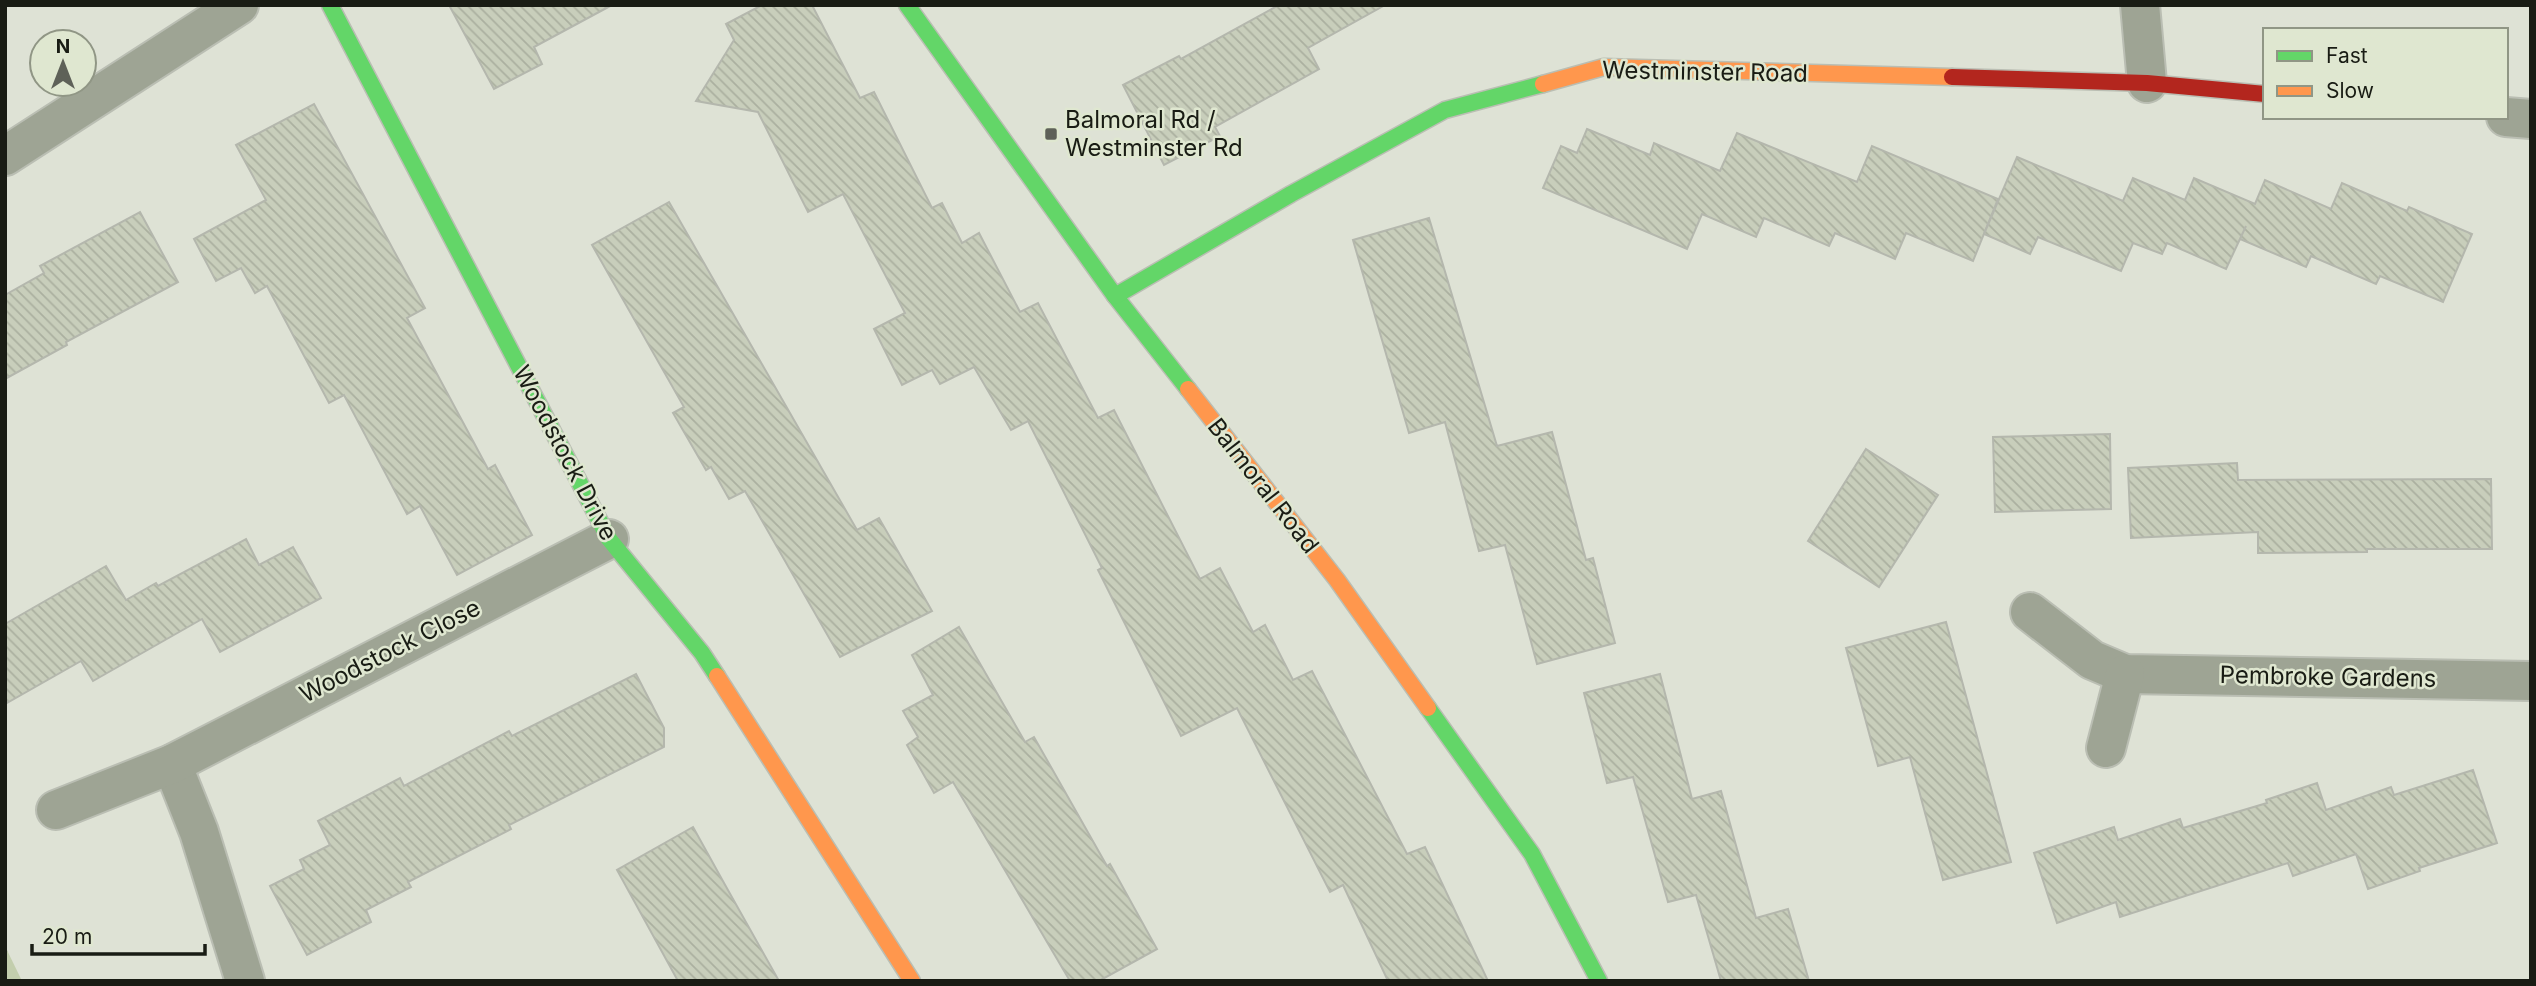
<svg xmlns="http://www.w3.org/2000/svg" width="2536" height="986" font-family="Inter,sans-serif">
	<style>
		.forest { fill: url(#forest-crowns) }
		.building { fill: url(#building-back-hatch); stroke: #b4b7ad; stroke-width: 2 }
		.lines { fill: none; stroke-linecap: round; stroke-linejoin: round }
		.street-casing { stroke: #babeb3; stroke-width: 42 }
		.fast-casing { stroke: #babeb3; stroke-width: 19 }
		.slow-casing { stroke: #babeb3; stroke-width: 19 }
		.jam-casing { stroke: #babeb3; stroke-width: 19 }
		.street { stroke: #9ea494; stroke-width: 38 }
		.fast { stroke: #63d668; stroke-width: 16 }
		.slow { stroke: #ff974d; stroke-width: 16 }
		.jam { stroke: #b3261e; stroke-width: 16 }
		.poi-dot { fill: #5e6158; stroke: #dfe7d0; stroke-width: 2.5 }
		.labels { text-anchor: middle; stroke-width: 5; stroke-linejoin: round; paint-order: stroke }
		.street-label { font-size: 24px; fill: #191c14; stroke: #dfe7d0 }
		.poi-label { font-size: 24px; fill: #191c14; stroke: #dfe7d0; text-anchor: start }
	</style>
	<defs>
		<pattern id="forest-crowns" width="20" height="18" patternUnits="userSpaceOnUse" patternTransform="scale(1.75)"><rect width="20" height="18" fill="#c3cead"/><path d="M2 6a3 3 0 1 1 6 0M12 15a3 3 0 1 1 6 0" fill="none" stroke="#a7b094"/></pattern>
		<pattern id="building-back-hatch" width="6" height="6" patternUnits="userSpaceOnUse" patternTransform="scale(1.75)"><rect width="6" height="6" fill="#c8cebb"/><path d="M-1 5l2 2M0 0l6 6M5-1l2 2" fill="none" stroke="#abb0a0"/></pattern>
	</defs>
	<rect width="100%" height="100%" fill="#dee2d5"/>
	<!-- forest -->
	<polygon class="forest" points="5,946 22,981 5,981"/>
	<!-- building -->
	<g class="building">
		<polygon points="449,5 612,5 534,47 542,64 494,89"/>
		<polygon points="762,5 812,5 860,98 874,92 932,208 942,203 962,243 979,233 1020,312 1038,303 1098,418 1114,410 1200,579 1220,568 1253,632 1265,625 1293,680 1312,671 1407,854 1425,847 1488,981 1388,981 1343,885 1330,892 1237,708 1181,736 1098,570 1102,568 1028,421 1011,430 974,367 940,384 932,370 902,385 874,329 905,313 843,194 808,212 758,112 696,101 734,40 726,24"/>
		<polygon points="1279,5 1385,5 1308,48 1319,69 1215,127 1220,136 1164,165 1123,85 1179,56 1181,59"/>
		<polygon points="314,104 425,308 407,318 488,469 495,465 532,535 457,575 420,506 407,514 344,395 329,403 267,286 255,293 241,268 216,281 194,239 266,200 236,145"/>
		<polygon points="1587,129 1650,155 1654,143 1720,171 1737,133 1857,182 1872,146 1998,199 1973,261 1906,233 1895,259 1835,233 1829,246 1764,218 1756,237 1702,214 1687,249 1543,188 1561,146 1577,153"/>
		<polygon points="2017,157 2123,201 2133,178 2185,200 2194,178 2255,204 2265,180 2331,209 2342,183 2407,211 2409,207 2472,234 2443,302 2380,276 2376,284 2311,256 2306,267 2240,239 2246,226 2226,269 2167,243 2162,254 2133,243 2121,271 2038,237 2030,254 1984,234"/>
		<polygon points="669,202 857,530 879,518 932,611 840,657 745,491 729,499 711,467 706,470 673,413 684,407 592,245"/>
		<polygon points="140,212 178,282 66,342 67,345 5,379 5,295 44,273 40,266"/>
		<polygon points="1429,218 1497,446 1552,432 1586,560 1593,558 1615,643 1537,664 1505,545 1479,551 1445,422 1409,433 1353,240"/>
		<polygon points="2110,434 2111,509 1995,512 1993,437"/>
		<polygon points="1866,449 1938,495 1879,587 1808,541"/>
		<polygon points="2237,463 2238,480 2491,479 2492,549 2367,549 2367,552 2258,553 2258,532 2131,538 2128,468"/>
		<polygon points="246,539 259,565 293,547 321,598 220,652 202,619 93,681 81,661 5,704 5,624 106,566 126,600 156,583 158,586"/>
		<polygon points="1946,622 2011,862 1943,880 1910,757 1878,766 1846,648"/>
		<polygon points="959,627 1025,742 1034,737 1107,866 1110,864 1157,949 1099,981 1070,981 953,782 934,793 907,745 918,737 903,711 933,695 912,655"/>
		<polygon points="636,674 664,728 664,747 509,825 511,829 408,882 411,887 366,910 371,922 307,955 270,886 304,869 300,860 330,845 318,821 400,778 404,786 509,731 512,736"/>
		<polygon points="1660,674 1692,799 1721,791 1756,918 1788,909 1809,981 1721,981 1696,895 1668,902 1633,777 1607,783 1584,693"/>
		<polygon points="2473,770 2497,843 2419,868 2420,871 2368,889 2356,854 2293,876 2288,863 2120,917 2116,902 2057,923 2034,853 2114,827 2118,840 2180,819 2183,828 2267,803 2266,800 2317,783 2326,810 2391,787 2394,795"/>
		<polygon points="693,827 724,883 779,981 678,981 617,870"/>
	</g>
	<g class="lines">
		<!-- street casing -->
		<g class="street-casing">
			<g id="street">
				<polyline points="2140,5 2147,83"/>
				<polyline points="2506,117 2531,119"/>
				<polyline points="5,156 239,5"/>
				<polyline points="2030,612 2092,660 2125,674 2531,681"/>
				<polyline points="2106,748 2125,674"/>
				<polyline points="172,764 199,832 245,981"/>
				<polyline points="56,810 172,764 609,539"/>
			</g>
		</g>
		<!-- fast casing -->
		<g class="fast-casing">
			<g id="fast">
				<polyline points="330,5 609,539 702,653 717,676"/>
				<polyline points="907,5 1115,296 1188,389"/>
				<polyline points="1115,296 1291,194 1445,110 1543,84"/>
				<polyline points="1428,708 1532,854 1599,981"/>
			</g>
		</g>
		<!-- slow casing -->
		<g class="slow-casing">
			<g id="slow">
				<polyline points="1543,84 1604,67 1952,77"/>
				<polyline points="1188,389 1337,580 1428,708"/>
				<polyline points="717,676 912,981"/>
			</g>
		</g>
		<!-- jam casing -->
		<g class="jam-casing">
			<polyline id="jam" points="1952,77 2147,83 2265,94"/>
		</g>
		<!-- street -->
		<use href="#street" class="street"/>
		<!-- fast -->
		<use href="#fast" class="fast"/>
		<!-- slow -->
		<use href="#slow" class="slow"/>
		<!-- jam -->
		<use href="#jam" class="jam"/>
	</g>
	<!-- markers -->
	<rect class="poi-dot" x="1044" y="127" width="14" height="14" rx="3.5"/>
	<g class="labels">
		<!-- street labels -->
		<g class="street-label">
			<text transform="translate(1705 72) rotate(1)" y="8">Westminster Road</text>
			<text transform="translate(565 453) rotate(62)" y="8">Woodstock Drive</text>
			<text transform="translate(1263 486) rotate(52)" y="8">Balmoral Road</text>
			<text transform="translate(390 651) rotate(-27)" y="8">Woodstock Close</text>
			<text transform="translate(2328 677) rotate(1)" y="8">Pembroke Gardens</text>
		</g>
		<!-- poi labels -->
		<g class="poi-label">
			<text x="1065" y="128">Balmoral Rd /<tspan x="1065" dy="28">Westminster Rd</tspan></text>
		</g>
	</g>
	<!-- border -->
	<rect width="2536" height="986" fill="none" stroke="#191c14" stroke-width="14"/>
	<!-- legend -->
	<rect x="2263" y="28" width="245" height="91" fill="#dfe7d0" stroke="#909685" stroke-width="2"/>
	<rect x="2277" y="51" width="35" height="10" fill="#63d668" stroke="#909685" stroke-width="2"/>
	<text x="2326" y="63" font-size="21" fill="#191c14">Fast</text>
	<rect x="2277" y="86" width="35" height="10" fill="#ff974d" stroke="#909685" stroke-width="2"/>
	<text x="2326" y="98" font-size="21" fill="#191c14">Slow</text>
	<!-- north arrow -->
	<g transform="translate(63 63)"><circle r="33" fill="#dfe7d0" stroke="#909685" stroke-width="2"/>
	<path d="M0-5L12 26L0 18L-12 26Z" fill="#5e6158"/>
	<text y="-10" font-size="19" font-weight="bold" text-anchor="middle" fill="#191c14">N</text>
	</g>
	<!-- scale -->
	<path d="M32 944v10h173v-10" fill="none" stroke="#191c14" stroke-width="3.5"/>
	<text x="42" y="944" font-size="21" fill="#191c14" stroke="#dfe7d0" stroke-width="5" paint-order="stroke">20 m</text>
</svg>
